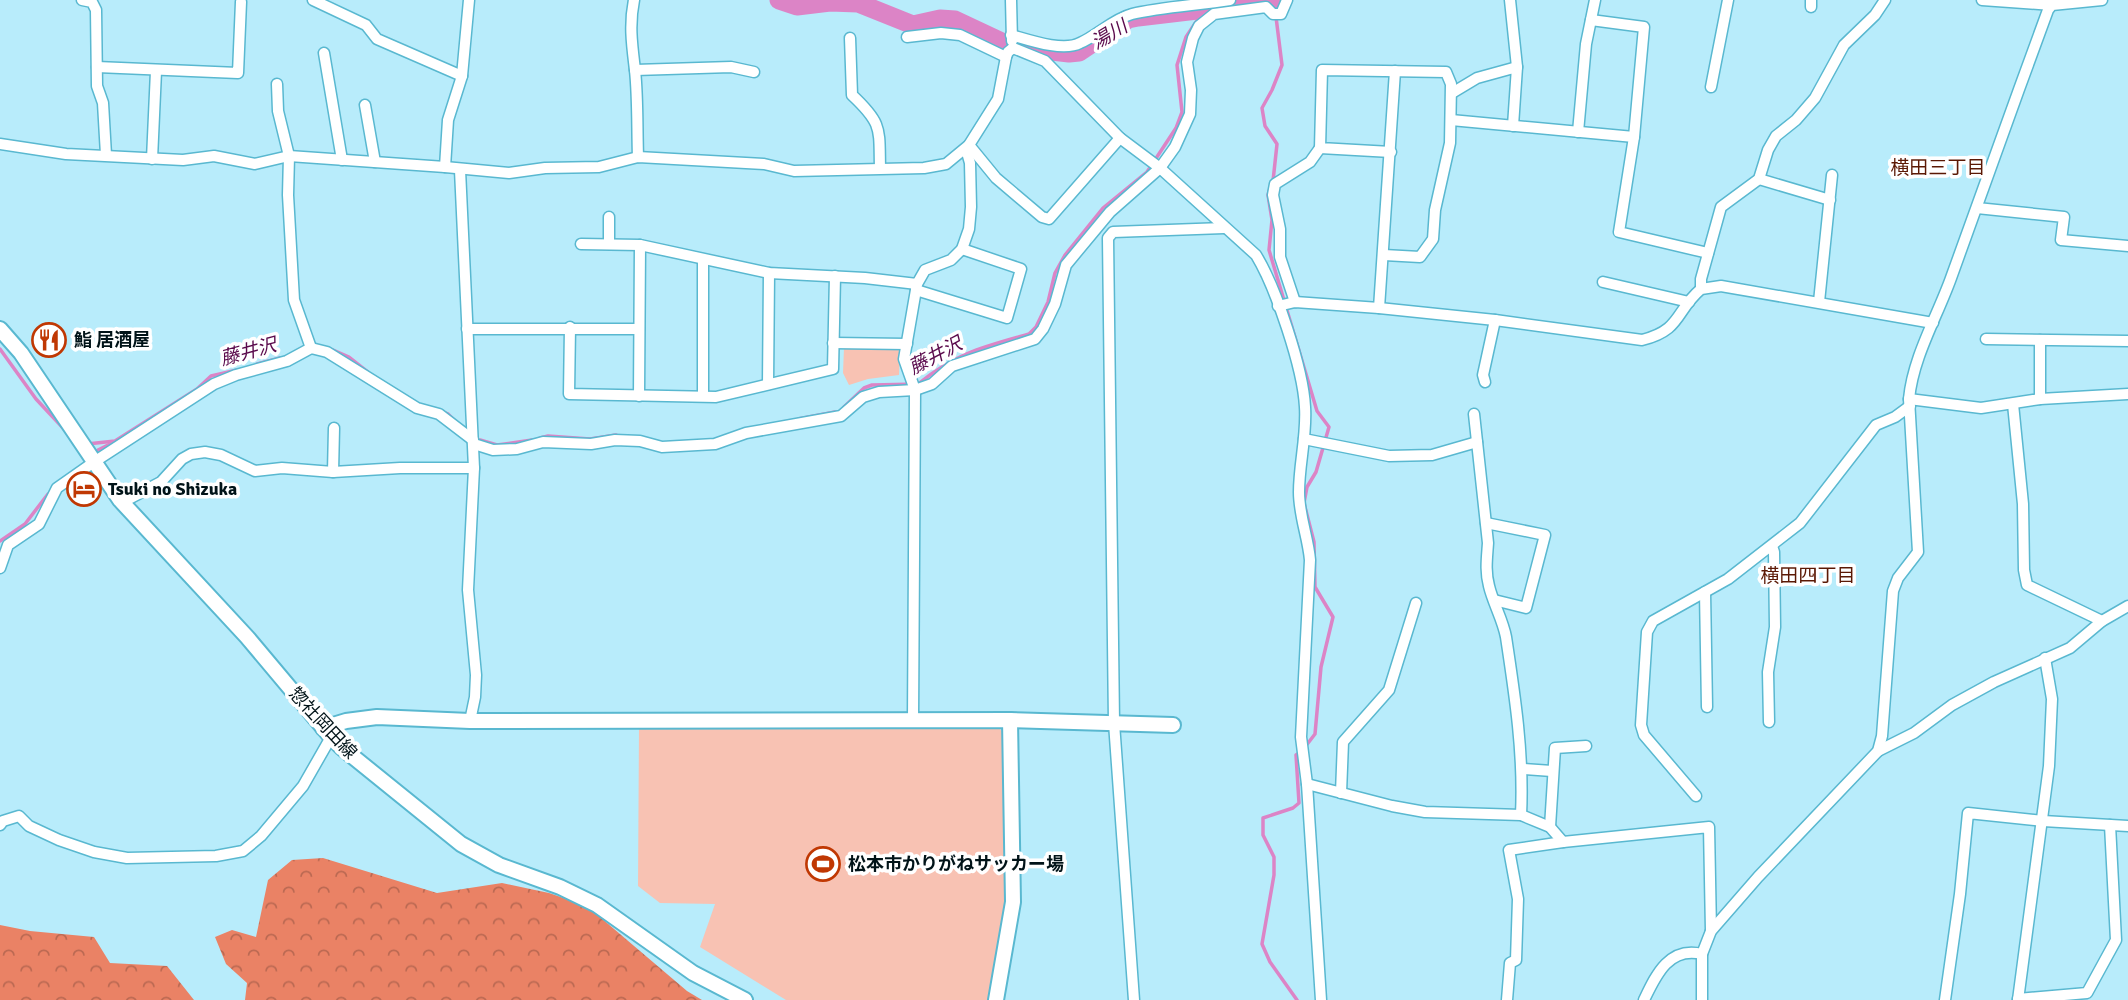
<svg xmlns="http://www.w3.org/2000/svg" width="2128" height="1000" font-family="Signika,'Noto Sans JP',sans-serif">
	<style>
		.forest { fill: url(#forest-crowns) }
		.green { fill: #f8c2b3 }
		.lines { fill: none; stroke-linecap: round; stroke-linejoin: round }
		.stream { stroke: #dc84c6; stroke-width: 3.5 }
		.river { stroke: #dc84c6; stroke-width: 19 }
		.street-casing { stroke: #59b8d0; stroke-width: 13 }
		.secondary-casing { stroke: #59b8d0; stroke-width: 18 }
		.street { stroke: #fff; stroke-width: 10 }
		.secondary { stroke: #fff; stroke-width: 14 }
		.labels { text-anchor: middle; stroke-width: 7; stroke-linejoin: round; paint-order: stroke }
		.poi-label { font-size: 18px; font-weight: bold; fill: #011318; stroke: #fff; text-anchor: start }
		.street-label { font-size: 18px; fill: #011318; stroke: #fff }
		.water-label { font-size: 19px; font-style: italic; fill: #5a0a4c; stroke: #fff }
		.neighbourhood-label { font-size: 19px; fill: #5b1905; stroke: #fff }
	</style>
	<defs>
		<pattern id="forest-crowns" width="20" height="18" patternUnits="userSpaceOnUse" patternTransform="scale(1.75)"><rect width="20" height="18" fill="#ea8265"/><path d="M2 6a3 3 0 1 1 6 0M12 15a3 3 0 1 1 6 0" fill="none" stroke="#bb6952"/></pattern>
	</defs>
	<rect width="100%" height="100%" fill="#b8ecfb"/>
	<!-- forest -->
	<g class="forest">
		<polygon points="323,858 437,893 502,883 549,893 587,906 687,991 702,1000 245,1000 247,983 226,964 215,937 232,930 256,937 268,880 292,860"/>
		<polygon points="0,925 30,931 94,937 110,963 167,966 194,1000 0,1000"/>
	</g>
	<!-- green -->
	<g class="green">
		<polygon points="844,348 900,349 899,375 868,379 849,385 843,373"/>
		<polygon points="639,727 851,729 999,728 1005,735 1009,900 995,978 988,1000 786,1000 700,947 715,904 660,903 638,886"/>
	</g>
	<g class="lines">
		<!-- stream -->
		<g class="stream">
			<polyline points="1273,181 1277,144 1265,126 1262,108 1272,90 1282,65 1274,1 1276,0"/>
			<polyline points="1270,188 1268,195 1272,220 1269,250 1317,411 1329,427 1316,472 1307,487 1304,503 1314,542 1315,587 1333,617 1321,667 1315,734 1305,747"/>
			<polyline points="0,349 36,399 64,429"/>
			<polyline points="333,350 349,357 368,372"/>
			<polyline points="257,364 280,358"/>
			<path d="M 844,407 L 864,388 L 872,385 L 918,384 C 956,353 983,347 1029,334 L 1036,327 L 1048,302 L 1055,273 L 1065,255 L 1103,208 L 1147,172 L 1176,128 L 1182,112 L 1177,65 L 1186,37 L 1198,19 L 1210,7"/>
			<polyline points="442,412 448,414 455,421"/>
			<polyline points="798,419 835,412"/>
			<polyline points="540,438 548,436 590,439 616,435"/>
			<polyline points="480,440 497,445 532,440"/>
			<polyline points="87,444 115,441 197,389 211,376 237,370"/>
			<polyline points="98,450 112,443"/>
			<polyline points="0,541 25,524 48,494"/>
			<polyline points="1297,1000 1270,962 1262,944 1274,875 1274,857 1263,835 1263,818 1293,808 1299,803 1296,755 1299,753"/>
		</g>
		<!-- river -->
		<g class="river">
			<polyline points="779,0 797,6 830,2 858,3 913,25 940,19 955,20 1004,43"/>
			<polyline points="1026,48 1069,53 1079,52 1128,19 1138,17 1274,1"/>
		</g>
		<!-- street casing -->
		<g class="street-casing">
			<g id="street">
				<polyline points="82,0 92,2 96,10 97,86 103,103 106,155"/>
				<polyline points="313,0 366,25 377,39 462,76"/>
				<path d="M 634,0 C 629,25 632,45 635,70 C 638,99 637,128 638,157"/>
				<polyline points="1011,0 1012,41"/>
				<polyline points="1510,0 1517,67"/>
				<polyline points="1982,0 2052,5"/>
				<polyline points="1811,7 1811,0"/>
				<polyline points="1591,20 1644,27 1634,137 1619,232 1708,253"/>
				<path d="M 1011,35 C 1029,40 1063,52 1080,43 C 1098,35 1113,19 1132,14 C 1161,7 1200,5 1230,0"/>
				<polyline points="907,37 941,33 960,35 1006,57"/>
				<path d="M 850,38 L 852,95 C 883,124 879,129 880,168"/>
				<path d="M 1013,48 L 1045,61 L 1120,138 L 1160,168 L 1256,255 C 1276,288 1303,368 1305,407 C 1307,435 1299,464 1299,492 C 1299,516 1308,537 1310,560 L 1301,737 L 1307,784 L 1321,1000"/>
				<polyline points="324,53 342,160"/>
				<polyline points="97,67 238,73 241,2"/>
				<polyline points="635,70 731,67 754,72"/>
				<polyline points="277,84 278,111 289,156 288,195 294,300 311,348"/>
				<polyline points="1711,87 1728,0"/>
				<polyline points="1452,93 1477,78 1517,67 1513,126"/>
				<polyline points="365,105 375,162"/>
				<polyline points="1451,120 1634,137"/>
				<polyline points="1578,132 1586,44 1595,0"/>
				<polyline points="0,144 66,154 183,160 214,156 255,164 289,156 445,167 509,173 545,168 599,167 638,157 764,164 794,171 924,168 946,164 969,145 998,99 1006,57 1008,52 1013,48"/>
				<polyline points="969,145 996,178 1042,217 1049,219 1120,138"/>
				<polyline points="152,159 156,71"/>
				<polyline points="445,167 448,120 462,76 469,0"/>
				<polyline points="460,170 474,468 468,590 476,675 475,697 470,721"/>
				<polyline points="1759,179 1830,200"/>
				<polyline points="1977,208 2064,217 2061,240 2128,246"/>
				<polyline points="609,217 609,244"/>
				<polyline points="581,244 640,245 769,273 865,278 917,284"/>
				<polyline points="1384,255 1420,257 1433,239 1435,210 1450,143 1451,84 1446,72 1322,70 1320,148 1391,152"/>
				<polyline points="1603,282 1689,302"/>
				<polyline points="1701,289 1701,279 1721,207 1759,179 1768,150 1776,136 1796,120 1815,98 1844,45 1875,15 1885,0"/>
				<polyline points="916,290 1007,318 1021,269 962,249"/>
				<polyline points="1295,302 1280,257 1280,229 1273,195 1275,184 1310,162 1320,148"/>
				<polyline points="1819,302 1832,175"/>
				<path d="M 1278,306 L 1295,302 L 1379,308 L 1495,320 L 1642,340 C 1682,330 1675,311 1701,289 L 1721,286 L 1933,323"/>
				<polyline points="1379,308 1395,71"/>
				<polyline points="570,327 569,394 716,397 833,369 835,276"/>
				<polyline points="467,329 639,329"/>
				<polyline points="1986,339 2128,341"/>
				<polyline points="2040,340 2040,399"/>
				<polyline points="833,343 907,344"/>
				<polyline points="1485,382 1483,375 1495,320"/>
				<polyline points="768,384 769,273"/>
				<polyline points="639,396 640,245"/>
				<polyline points="703,396 703,260"/>
				<polyline points="1909,399 1981,408 2040,399 2128,394"/>
				<polyline points="2013,404 2023,504 2024,570 2027,585 2102,621"/>
				<path d="M 1474,414 L 1488,543 C 1487,558 1485,571 1489,586 C 1493,603 1503,620 1506,637 C 1515,696 1524,755 1521,815"/>
				<polyline points="334,428 333,472 400,468 474,468"/>
				<polyline points="1304,439 1389,456 1432,455 1477,442"/>
				<polyline points="474,444 493,450 517,449 543,442 591,444 615,440 640,441 662,447 715,444 746,433 841,416 863,397 879,392 915,390 932,384 952,366 1035,339 1043,329 1055,304 1066,265 1110,212 1160,168 1175,147 1190,114 1191,90 1187,62 1193,38 1199,26 1214,14 1266,7 1273,14 1281,14 1287,0"/>
				<polyline points="123,502 161,482 182,459 191,454 205,452 221,455 255,471 282,468 333,472"/>
				<polyline points="1486,523 1545,535 1526,608 1494,600"/>
				<polyline points="0,568 8,545 39,524 57,488 94,462 214,384 236,375 287,361 311,348 327,352 417,408 439,414 473,440"/>
				<polyline points="1705,592 1707,707"/>
				<polyline points="913,721 915,390 904,359 917,284 925,270 951,260 962,249 969,229 971,207 970,163 966,149"/>
				<polyline points="1769,722 1768,672 1775,627 1774,552 1772,546"/>
				<polyline points="1878,751 1914,733 1952,705 1994,682 2070,648 2102,621 2128,606"/>
				<polyline points="1523,769 1552,771"/>
				<polyline points="1307,784 1392,806 1425,812 1521,815 1550,827 1563,842"/>
				<polyline points="1341,793 1343,742 1389,690 1416,603"/>
				<polyline points="1696,796 1644,735 1641,725 1647,632 1653,621 1728,579 1800,523 1876,425 1895,417 1910,406"/>
				<polyline points="0,825 3,821 19,816 29,826 59,840 94,852 127,858 216,856 243,851 261,836 303,786 331,737"/>
				<polyline points="1550,827 1555,748 1586,746"/>
				<polyline points="2018,999 2087,993 2116,940 2110,825"/>
				<polyline points="1134,1000 1114,723 1108,238 1113,232 1224,228"/>
				<polyline points="1507,1000 1510,963 1516,960 1518,899 1509,850 1563,842 1709,827 1711,931"/>
				<path d="M 1644,1000 C 1656,975 1669,946 1702,954"/>
				<path d="M 1702,1000 L 1702,954 L 1711,931 L 1758,877 L 1878,751 L 1882,736 L 1893,591 L 1898,578 L 1918,552 L 1909,399 C 1913,357 1937,317 1951,278 C 1984,188 2015,99 2048,10 L 2052,5 L 2102,0"/>
				<polyline points="1945,1000 1960,894 1968,813 2043,821 2128,826"/>
				<polyline points="2018,1000 2049,766 2052,699 2045,658"/>
			</g>
		</g>
		<!-- secondary casing -->
		<g class="secondary-casing">
			<g id="secondary">
				<polyline points="0,329 21,353 120,500 247,637 331,737 341,747 461,844 499,865 560,887 597,905 693,973 745,1000"/>
				<polyline points="323,728 346,721 377,717 470,721 1010,720 1173,725"/>
				<polyline points="996,1000 1013,902 1010,720"/>
			</g>
		</g>
		<!-- street -->
		<use href="#street" class="street"/>
		<!-- secondary -->
		<use href="#secondary" class="secondary"/>
	</g>
	<!-- icons -->
	<defs>
		<g id="restaurant-ring" transform="scale(1.75)"><circle r="9.5" fill="#fff" stroke="#c03803" stroke-width="1.5"/><path d="M-5-6h1v4h1v-4h1v4h1v-4h1v5L-1.5 .5V6h-2V.5L-5-1ZM5-6V6H3V1.5H1.5Q1.5-4 5-6Z" fill="#c03803"/></g>
		<g id="hotel-ring" transform="scale(1.75)"><circle r="9.5" fill="#fff" stroke="#c03803" stroke-width="1.5"/><path d="M-6-4.5h1.5V1H6V5H4.5V3h-9V5H-6ZM-4 0a1.8 1.8 0 1 1 3.6 0ZM.5 0V-2.5h3Q6-2.5 6 0Z" fill="#c03803"/></g>
		<g id="stadium-ring" transform="scale(1.75)"><circle r="9.5" fill="#fff" stroke="#c03803" stroke-width="1.5"/><path d="M0-5a6.5 5 0 1 0 0 10a6.5 5 0 1 0 0-10ZM-3.5-1.8h7v3.6h-7Z" fill="#c03803"/></g>
	</defs>
	<g fill-rule="evenodd">
		<use href="#restaurant-ring" x="49" y="340"/>
		<use href="#hotel-ring" x="84" y="489"/>
		<use href="#stadium-ring" x="823" y="864"/>
	</g>
	<g class="labels">
		<!-- poi labels -->
		<g class="poi-label">
			<text x="74" y="346">鮨 居酒屋</text>
			<text x="108" y="495">Tsuki no Shizuka</text>
			<text x="848" y="870">松本市かりがねサッカー場</text>
		</g>
		<!-- street labels -->
		<g class="street-label">
			<text transform="translate(323 723) rotate(47)" y="6">惣社岡田線</text>
		</g>
		<!-- water labels -->
		<g class="water-label">
			<text transform="translate(1109 34) rotate(-31)" y="7">湯川</text>
			<text transform="translate(248 351) rotate(-15)" y="7">藤井沢</text>
			<text transform="translate(935 355) rotate(-28)" y="7">藤井沢</text>
		</g>
		<!-- neighbourhood labels -->
		<g class="neighbourhood-label">
			<text x="1938" y="174">横田三丁目</text>
			<text x="1808" y="582">横田四丁目</text>
		</g>
	</g>
</svg>
